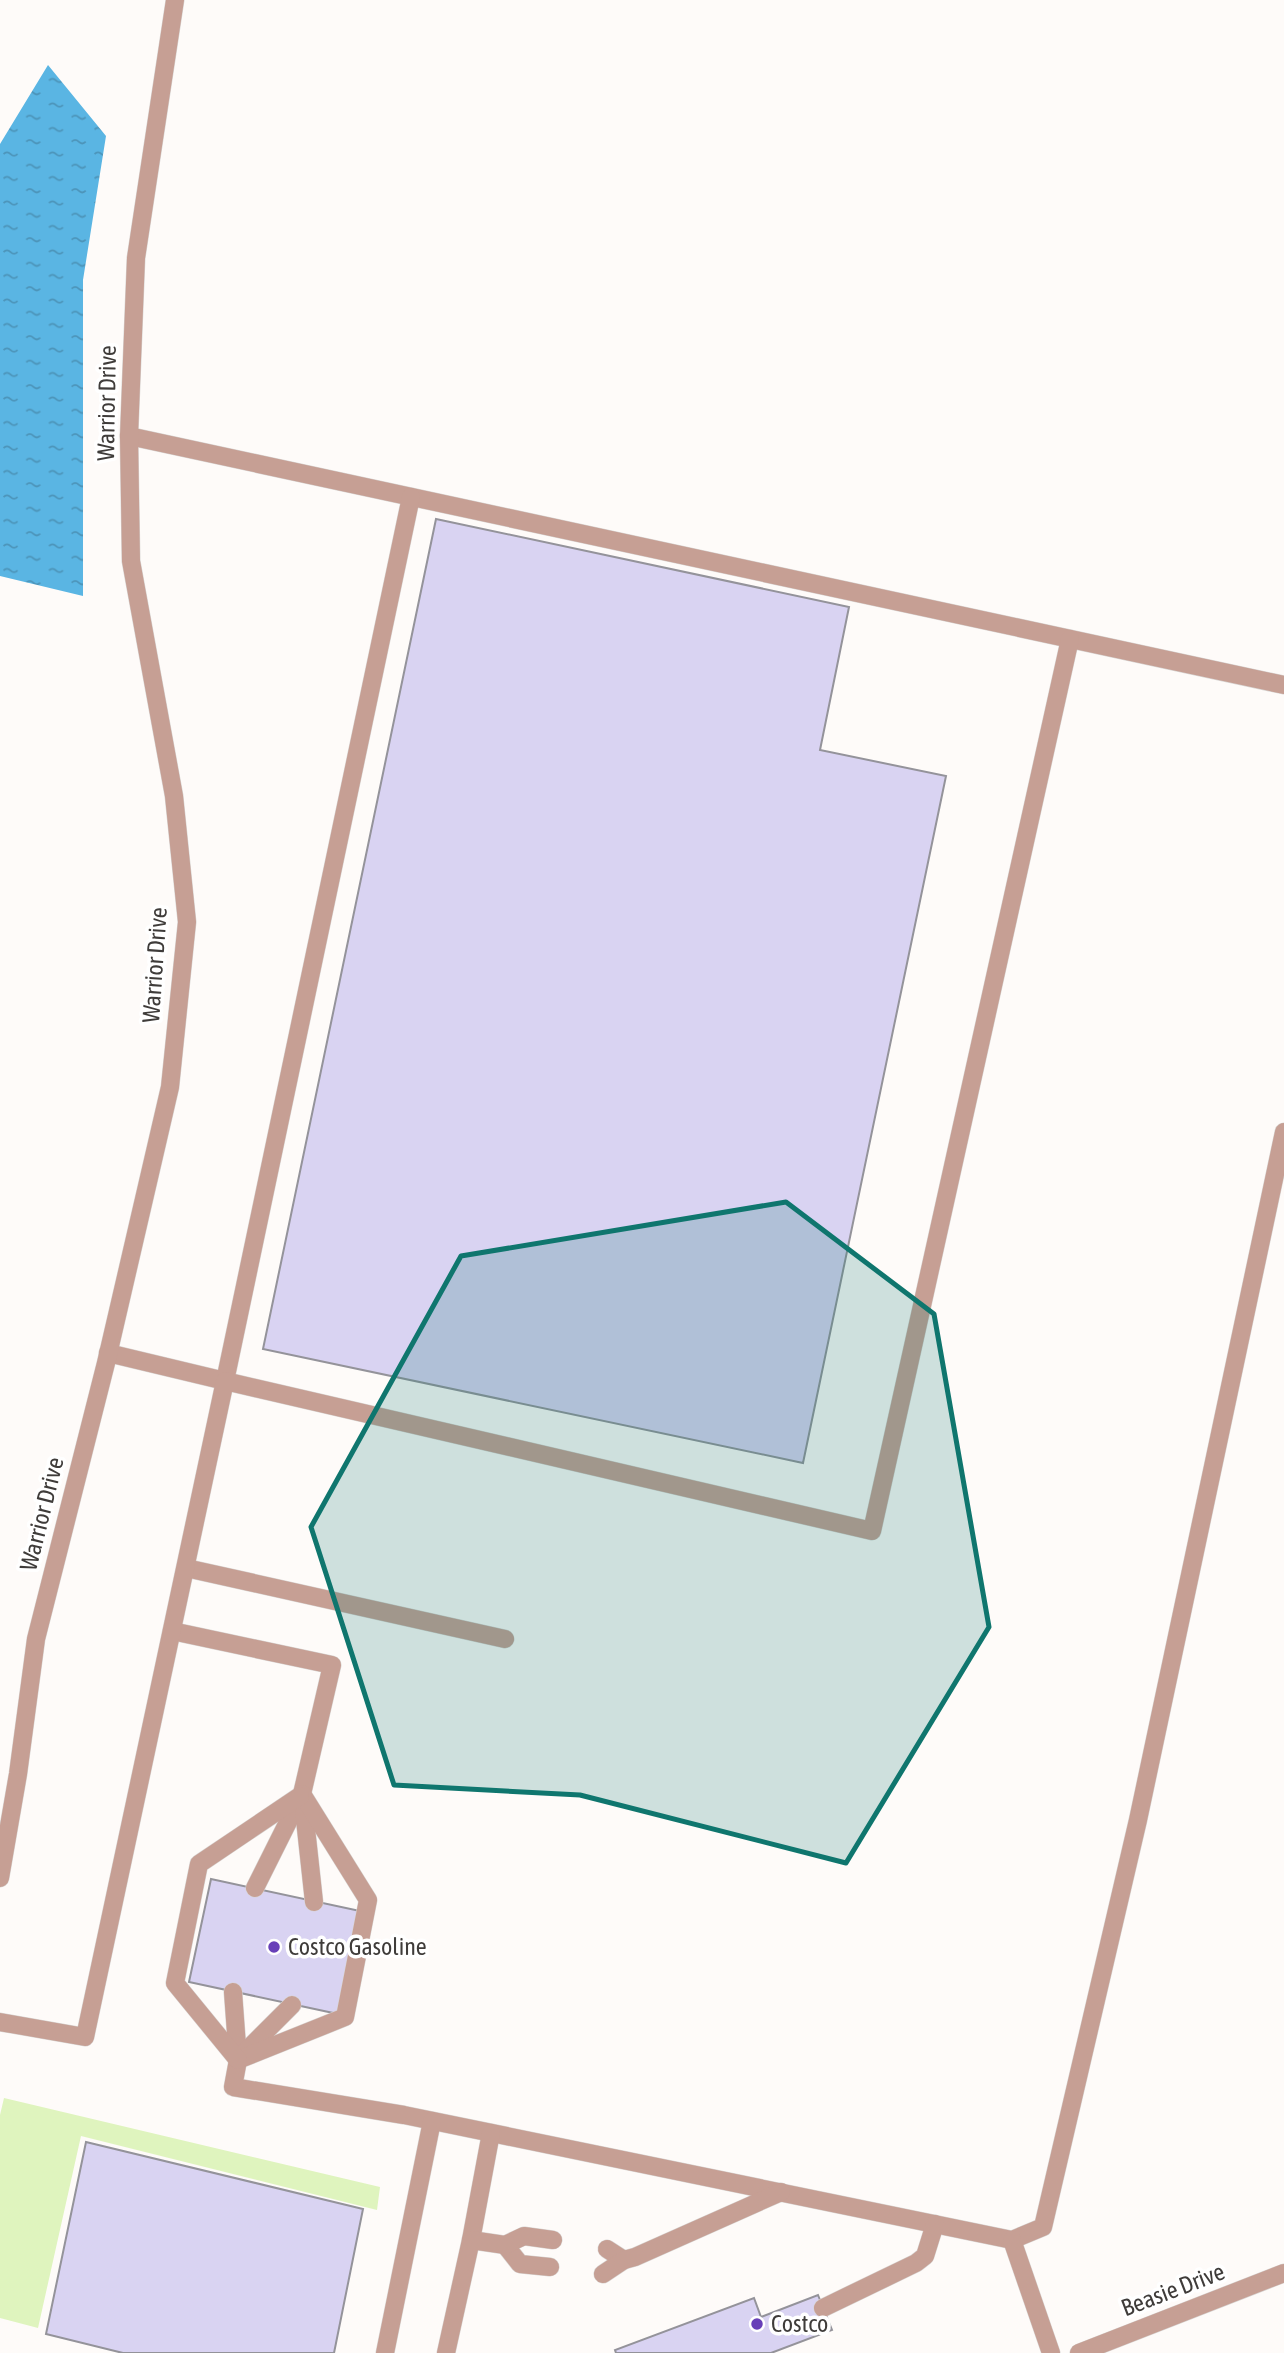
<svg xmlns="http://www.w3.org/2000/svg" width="1284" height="2353" font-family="'Asap Condensed',sans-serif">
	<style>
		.green { fill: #dff4be }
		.water { fill: url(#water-ripples) }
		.building { fill: #d9d3f2; stroke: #94939a; stroke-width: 2 }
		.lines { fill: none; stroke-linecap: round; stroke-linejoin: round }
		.lane-casing { stroke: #d8d5d3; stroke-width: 19 }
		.street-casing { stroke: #d8d5d3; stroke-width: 19 }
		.lane { stroke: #c69f94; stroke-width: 18 }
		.street { stroke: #c69f94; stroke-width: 18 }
		.marked { fill: #0f766e; fill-opacity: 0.2; stroke: #0f766e; stroke-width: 5; stroke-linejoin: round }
		.poi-dot { fill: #6840b8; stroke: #fff; stroke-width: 2.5 }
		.labels { text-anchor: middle; stroke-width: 7; stroke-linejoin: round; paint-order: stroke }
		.street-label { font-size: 24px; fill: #3f3c3a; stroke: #fff }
		.poi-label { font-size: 24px; fill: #3f3c3a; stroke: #fff; text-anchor: start }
	</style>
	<defs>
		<pattern id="water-ripples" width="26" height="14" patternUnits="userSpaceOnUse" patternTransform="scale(1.75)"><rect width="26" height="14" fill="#5ab5e3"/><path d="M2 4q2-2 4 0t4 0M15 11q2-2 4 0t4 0" fill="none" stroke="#4c94b9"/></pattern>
	</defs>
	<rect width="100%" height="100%" fill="#fefbf9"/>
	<!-- green -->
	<polygon class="green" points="4,2098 380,2187 377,2210 81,2136 38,2328 0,2318 0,2115"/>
	<!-- water -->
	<polygon class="water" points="48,65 106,136 83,280 83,596 0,576 0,144"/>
	<!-- building -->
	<g class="building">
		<polygon points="436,519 849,607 820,750 946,776 803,1463 263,1349"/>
		<polygon points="211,1879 360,1911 338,2014 189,1982"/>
		<polygon points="86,2142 363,2209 334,2353 123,2353 46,2334"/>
		<polygon points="818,2295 832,2330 771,2353 616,2353 615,2350 754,2298 761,2317"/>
	</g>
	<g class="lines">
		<!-- lane casing -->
		<g class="lane-casing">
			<g id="lane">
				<polyline points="129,436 1284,685"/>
				<polyline points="108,1353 225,1381 411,497"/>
				<polyline points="186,1568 505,1639"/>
				<polyline points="172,1631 332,1665 302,1794 255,1888"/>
				<polyline points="303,1801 314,1902"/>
				<polyline points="233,1992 238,2060 233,2087 404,2115 1012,2240 1043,2227 1138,1820 1284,1132"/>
				<polyline points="0,2022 85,2037 225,1381 872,1531 1070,639"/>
				<polyline points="242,2055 292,2005"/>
				<polyline points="238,2060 345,2017 368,1900 302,1794"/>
				<polyline points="238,2060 175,1983 199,1864 300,1796"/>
				<polyline points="471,2240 491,2133"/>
				<polyline points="1012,2240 1051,2353"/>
				<polyline points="505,2245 520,2264 550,2267"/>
				<polyline points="607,2249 624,2260"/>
				<polyline points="603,2274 624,2260 635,2257 781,2192"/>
				<polyline points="823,2308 916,2263 925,2256 935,2224"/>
				<polyline points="385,2353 432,2121"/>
				<polyline points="446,2353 471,2240 505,2245 524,2236 553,2240"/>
			</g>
		</g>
		<!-- street casing -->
		<g class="street-casing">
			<g id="street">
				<polyline points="0,1878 18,1774 36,1639 106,1363 170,1087 187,922 174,796 131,561 129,436 136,258 175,0"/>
				<polyline points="1079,2353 1284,2273"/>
			</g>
		</g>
		<!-- lane -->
		<use href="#lane" class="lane"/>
		<!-- street -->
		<use href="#street" class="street"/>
	</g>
	<!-- marked area -->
	<path class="marked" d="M 786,1202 L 934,1314 L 989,1627 L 846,1863 L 580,1795 L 394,1785 L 311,1527 L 461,1256 Z"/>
	<!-- markers -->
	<g class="poi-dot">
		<circle cx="274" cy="1947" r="7"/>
		<circle cx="757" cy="2324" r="7"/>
	</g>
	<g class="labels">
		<!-- street labels -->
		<g class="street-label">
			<text transform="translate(107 403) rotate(-89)" y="8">Warrior Drive</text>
			<text transform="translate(155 965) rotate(-86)" y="8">Warrior Drive</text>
			<text transform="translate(42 1514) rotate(-76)" y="8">Warrior Drive</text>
			<text transform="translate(1173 2290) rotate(-21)" y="8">Beasie Drive</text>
		</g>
		<!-- poi labels -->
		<g class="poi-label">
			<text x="288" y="1955">Costco Gasoline</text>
			<text x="771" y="2332">Costco</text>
		</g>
	</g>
</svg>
